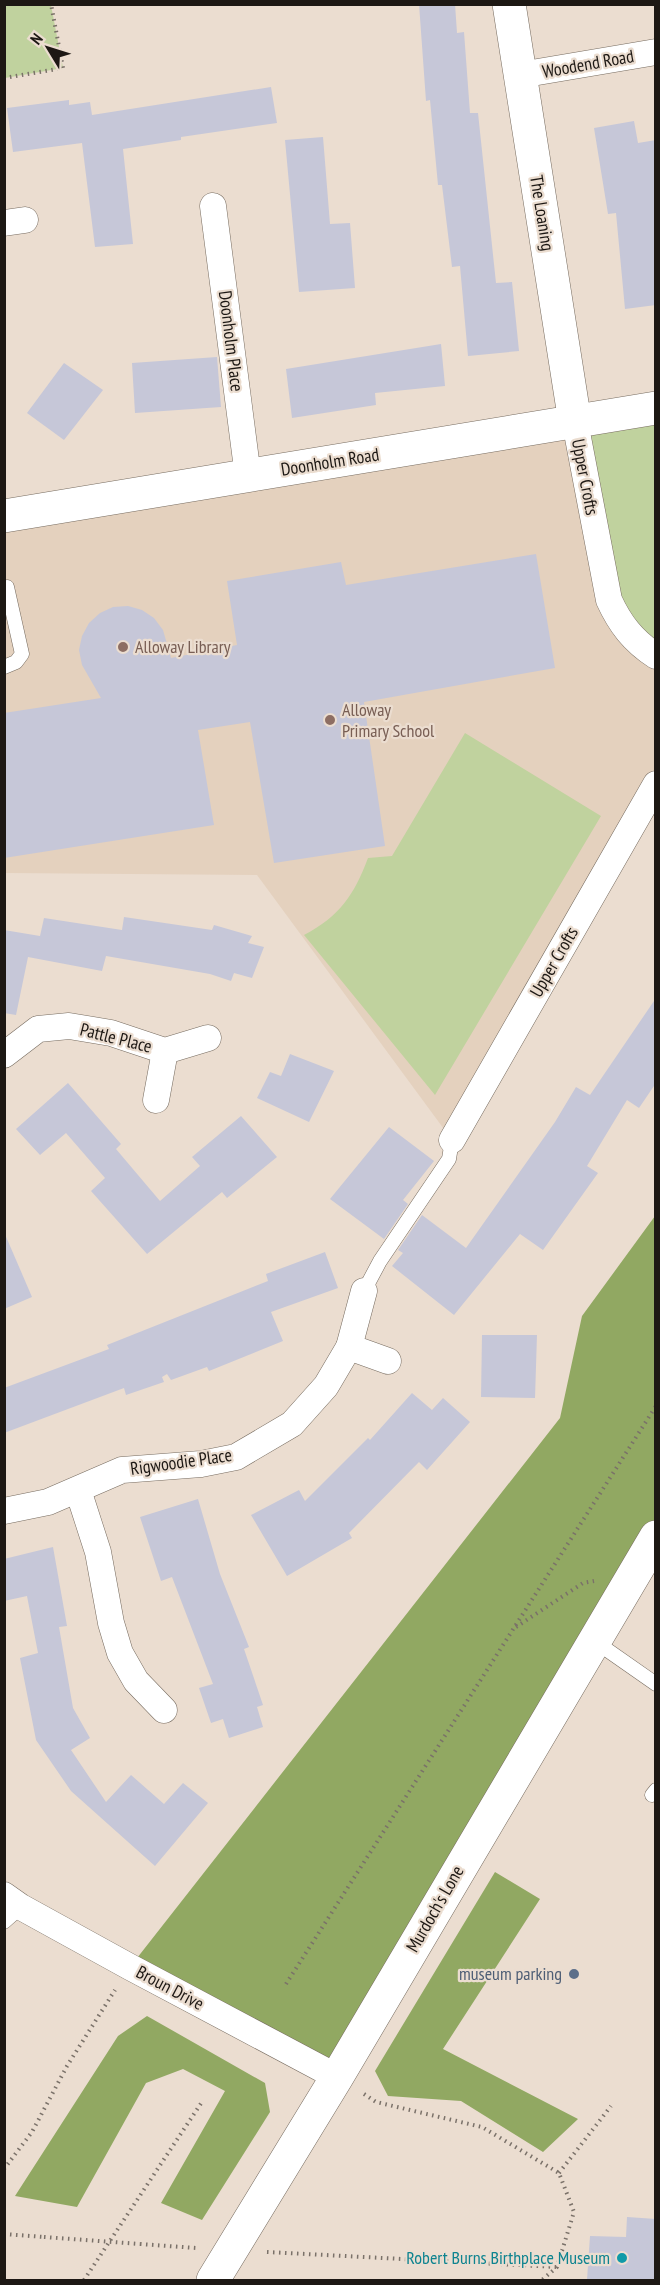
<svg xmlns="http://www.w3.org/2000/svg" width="660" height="2285" font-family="'PT Sans Narrow',sans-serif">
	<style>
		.built { fill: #e4d1be }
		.green { fill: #c0d29e }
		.forest { fill: #91a862 }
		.building { fill: #c6c7d8 }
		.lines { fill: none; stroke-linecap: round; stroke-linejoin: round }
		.service-casing { stroke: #776c60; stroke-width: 15 }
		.minor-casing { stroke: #776c60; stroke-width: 27 }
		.tertiary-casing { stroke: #776c60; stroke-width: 34 }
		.path { stroke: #7a7169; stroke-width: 4; stroke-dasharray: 1.5 4.5; stroke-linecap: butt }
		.service { stroke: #fff; stroke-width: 14 }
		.minor { stroke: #fff; stroke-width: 26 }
		.tertiary { stroke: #fff; stroke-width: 33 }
		.path-bridge { stroke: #7a7169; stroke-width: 4; stroke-dasharray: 1.5 4.5; stroke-linecap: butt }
		.education-dot { fill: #8d6e63; stroke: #ebddd0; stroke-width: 2 }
		.service-dot { fill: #5c6f8a; stroke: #ebddd0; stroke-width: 2 }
		.culture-dot { fill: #0f9aa8; stroke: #ebddd0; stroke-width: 2 }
		.labels { text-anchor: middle; stroke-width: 4.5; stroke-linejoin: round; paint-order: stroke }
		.street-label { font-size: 18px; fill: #1d1814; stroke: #ebddd0 }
		.education-label { font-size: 18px; fill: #785e54; stroke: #ebddd0; text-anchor: start }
		.service-label { font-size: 18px; fill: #4e5e75; stroke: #ebddd0; text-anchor: end }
		.culture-label { font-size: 18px; fill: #0d838f; stroke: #ebddd0; text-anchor: end }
	</style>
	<rect width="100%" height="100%" fill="#ebddd0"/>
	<!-- built -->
	<polygon class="built" points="575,422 655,656 655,785 452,1140 257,875 5,873 5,516"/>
	<!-- green -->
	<g class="green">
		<polygon points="5,4 51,5 63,68 5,78"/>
		<polygon points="655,408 655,656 619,623 575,422"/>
		<path d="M 465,733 L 601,816 L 435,1095 L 304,935 C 340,916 354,895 368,858 L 392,856 Z"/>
	</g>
	<!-- forest -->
	<g class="forest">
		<polygon points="655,1216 655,1537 337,2077 130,1967 560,1418 582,1316"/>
		<polygon points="495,1872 540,1899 443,2049 578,2119 543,2152 461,2101 388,2096 375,2071"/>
		<polygon points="147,2016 265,2083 270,2112 202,2220 161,2203 225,2091 183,2069 146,2083 77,2207 15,2196 118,2036"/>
	</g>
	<!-- building -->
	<g class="building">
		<polygon points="419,4 455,4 457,33 464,32 470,113 478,113 496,283 512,282 519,351 468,356 460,266 452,267 442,185 438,185 430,100 426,101"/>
		<polygon points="271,87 277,123 181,137 181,140 123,149 133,244 95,247 82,143 13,152 7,108 69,100 69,105 90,102 92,115"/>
		<polygon points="634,121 638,143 656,140 656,305 625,309 616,213 608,214 594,128"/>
		<polygon points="323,137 330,224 350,223 355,288 299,292 285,140"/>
		<polygon points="441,344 445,386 375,393 376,405 292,418 286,369"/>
		<polygon points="217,357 221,407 135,413 132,363"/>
		<polygon points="64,363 103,390 64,440 27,413"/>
		<polygon points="536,554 555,668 364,702 385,846 274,863 250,722 198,730 214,825 4,858 4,713 101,698 82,665 79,650 82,636 89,623 100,613 113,607 128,606 142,610 154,618 163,630 171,658 237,645 227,581 341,562 346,585"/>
		<polygon points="124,917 212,930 214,925 252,936 248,943 264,947 252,978 234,973 231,981 210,974 106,956 102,971 28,957 16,1015 4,1013 4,930 40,936 44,918 122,930"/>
		<polygon points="656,998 656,1083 639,1108 627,1100 587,1166 598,1173 543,1250 520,1234 454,1315 392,1266 403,1253 398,1250 422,1215 466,1248 555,1122 576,1087 590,1095"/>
		<polygon points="290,1054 334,1071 309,1122 257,1098 270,1072 281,1076"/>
		<polygon points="68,1083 121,1144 116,1149 160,1201 200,1166 192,1157 241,1116 277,1157 227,1198 222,1192 147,1254 91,1191 105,1178 66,1133 40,1155 16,1129"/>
		<polygon points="389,1127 434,1161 403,1200 408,1204 384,1239 330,1199"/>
		<polygon points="4,1232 32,1297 4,1309"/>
		<polygon points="325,1252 338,1288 271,1312 283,1341 209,1371 207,1367 171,1380 167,1374 162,1377 164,1382 126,1395 124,1388 4,1433 4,1388 109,1349 107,1345 268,1281 266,1274"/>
		<polygon points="482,1335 537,1335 535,1398 481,1397"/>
		<polygon points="412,1393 432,1410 443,1398 470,1422 427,1470 419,1462 349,1533 352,1538 287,1576 251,1515 299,1490 305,1501 368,1438 370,1440"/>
		<polygon points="198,1499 220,1574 249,1647 244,1649 263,1705 257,1707 263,1727 229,1738 223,1719 211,1723 199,1688 213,1684 172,1577 161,1581 140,1517"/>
		<polygon points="53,1547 67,1626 59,1627 73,1708 90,1738 71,1750 106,1802 131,1775 164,1804 183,1783 208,1803 155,1866 71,1791 36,1740 20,1658 38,1653 27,1596 4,1601 4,1559"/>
		<polygon points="627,2217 656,2219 656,2280 587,2280 590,2236 626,2237"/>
	</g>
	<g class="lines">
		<!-- service casing -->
		<g class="service-casing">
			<g id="service">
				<polyline points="4,667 16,662 22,654 7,587"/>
				<polyline points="364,1291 380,1261 449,1159 452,1140"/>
				<polyline points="593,1640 656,1684"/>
				<polyline points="652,1795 656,1790"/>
				<polyline points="4,1922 21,1907"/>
			</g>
		</g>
		<!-- minor casing -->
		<g class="minor-casing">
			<g id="minor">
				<polyline points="520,75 656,52"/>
				<polyline points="213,206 248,476"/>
				<polyline points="4,223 25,220"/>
				<path d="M 575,422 L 609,600 C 620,624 633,641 656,656"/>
				<polyline points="4,1055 38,1029 69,1026 111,1033 165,1051 208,1038"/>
				<polyline points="156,1100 165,1051"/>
				<polyline points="452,1140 656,784"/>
				<polyline points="349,1347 388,1361"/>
				<polyline points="78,1490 98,1552 111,1623 120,1653 136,1681 164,1710"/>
				<polyline points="4,1511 48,1502 122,1470 201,1464 236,1457 292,1424 326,1386 349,1347 364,1291"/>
				<polyline points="4,1895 21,1907 130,1967 337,2077"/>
			</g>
		</g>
		<!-- tertiary casing -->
		<g class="tertiary-casing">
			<g id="tertiary">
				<polyline points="509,4 575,422"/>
				<polyline points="4,516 656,408"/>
				<polyline points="213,2280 337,2077 656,1537"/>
			</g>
		</g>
		<!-- path -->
		<g class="path">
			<polyline points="4,78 63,68 51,4"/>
			<polyline points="516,1627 583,1583 594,1581"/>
			<polyline points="286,1984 656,1406"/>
			<polyline points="364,2094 376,2102 482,2127 559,2173 574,2212 557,2267 542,2280"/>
			<polyline points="4,2169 32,2132 67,2066 115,1990"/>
			<polyline points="559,2173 611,2106"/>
			<polyline points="4,2234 44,2237"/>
			<polyline points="140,2244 196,2248"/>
			<polyline points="267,2252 557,2267"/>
			<polyline points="84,2280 202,2102"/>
		</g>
		<!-- service -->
		<use href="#service" class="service"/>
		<!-- minor -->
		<use href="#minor" class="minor"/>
		<!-- tertiary -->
		<use href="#tertiary" class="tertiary"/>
		<!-- path-bridge -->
		<polyline class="path-bridge" points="44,2237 140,2244"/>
	</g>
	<!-- markers -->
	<g class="education-dot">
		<circle cx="123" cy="647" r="6"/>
		<circle cx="330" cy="720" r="6"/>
	</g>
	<circle class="service-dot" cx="574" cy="1974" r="6"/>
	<circle class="culture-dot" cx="622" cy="2258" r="6"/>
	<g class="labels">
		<!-- street labels -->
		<g class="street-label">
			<text transform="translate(588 64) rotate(-10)" y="6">Woodend Road</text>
			<text transform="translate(542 213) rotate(81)" y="6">The Loaning</text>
			<text transform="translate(231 341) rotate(83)" y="6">Doonholm Place</text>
			<text transform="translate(330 462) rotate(-9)" y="6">Doonholm Road</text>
			<text transform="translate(585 477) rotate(79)" y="6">Upper Crofts</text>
			<text transform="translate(554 962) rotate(-60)" y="6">Upper Crofts</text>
			<text transform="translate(116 1038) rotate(14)" y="6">Pattle Place</text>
			<text transform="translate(181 1462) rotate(-8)" y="6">Rigwoodie Place</text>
			<text transform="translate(435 1909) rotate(-60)" y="6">Murdoch's Lone</text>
			<text transform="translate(170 1988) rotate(28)" y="6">Broun Drive</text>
		</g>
		<!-- education labels -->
		<g class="education-label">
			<text x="135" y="653">Alloway Library</text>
			<text x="342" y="716">Alloway<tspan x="342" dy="21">Primary School</tspan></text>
		</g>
		<!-- service labels -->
		<g class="service-label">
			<text x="562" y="1980">museum parking</text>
		</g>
		<!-- culture labels -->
		<g class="culture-label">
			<text x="610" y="2264">Robert Burns Birthplace Museum</text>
		</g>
	</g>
	<!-- border -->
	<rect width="660" height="2285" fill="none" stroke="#1d1814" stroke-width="12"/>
	<!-- north arrow -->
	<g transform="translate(48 48) rotate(308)" stroke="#ebddd0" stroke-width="4.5" paint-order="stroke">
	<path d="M0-4.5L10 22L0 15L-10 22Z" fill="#1d1814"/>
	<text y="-9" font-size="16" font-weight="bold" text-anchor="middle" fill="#1d1814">N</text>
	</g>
</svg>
